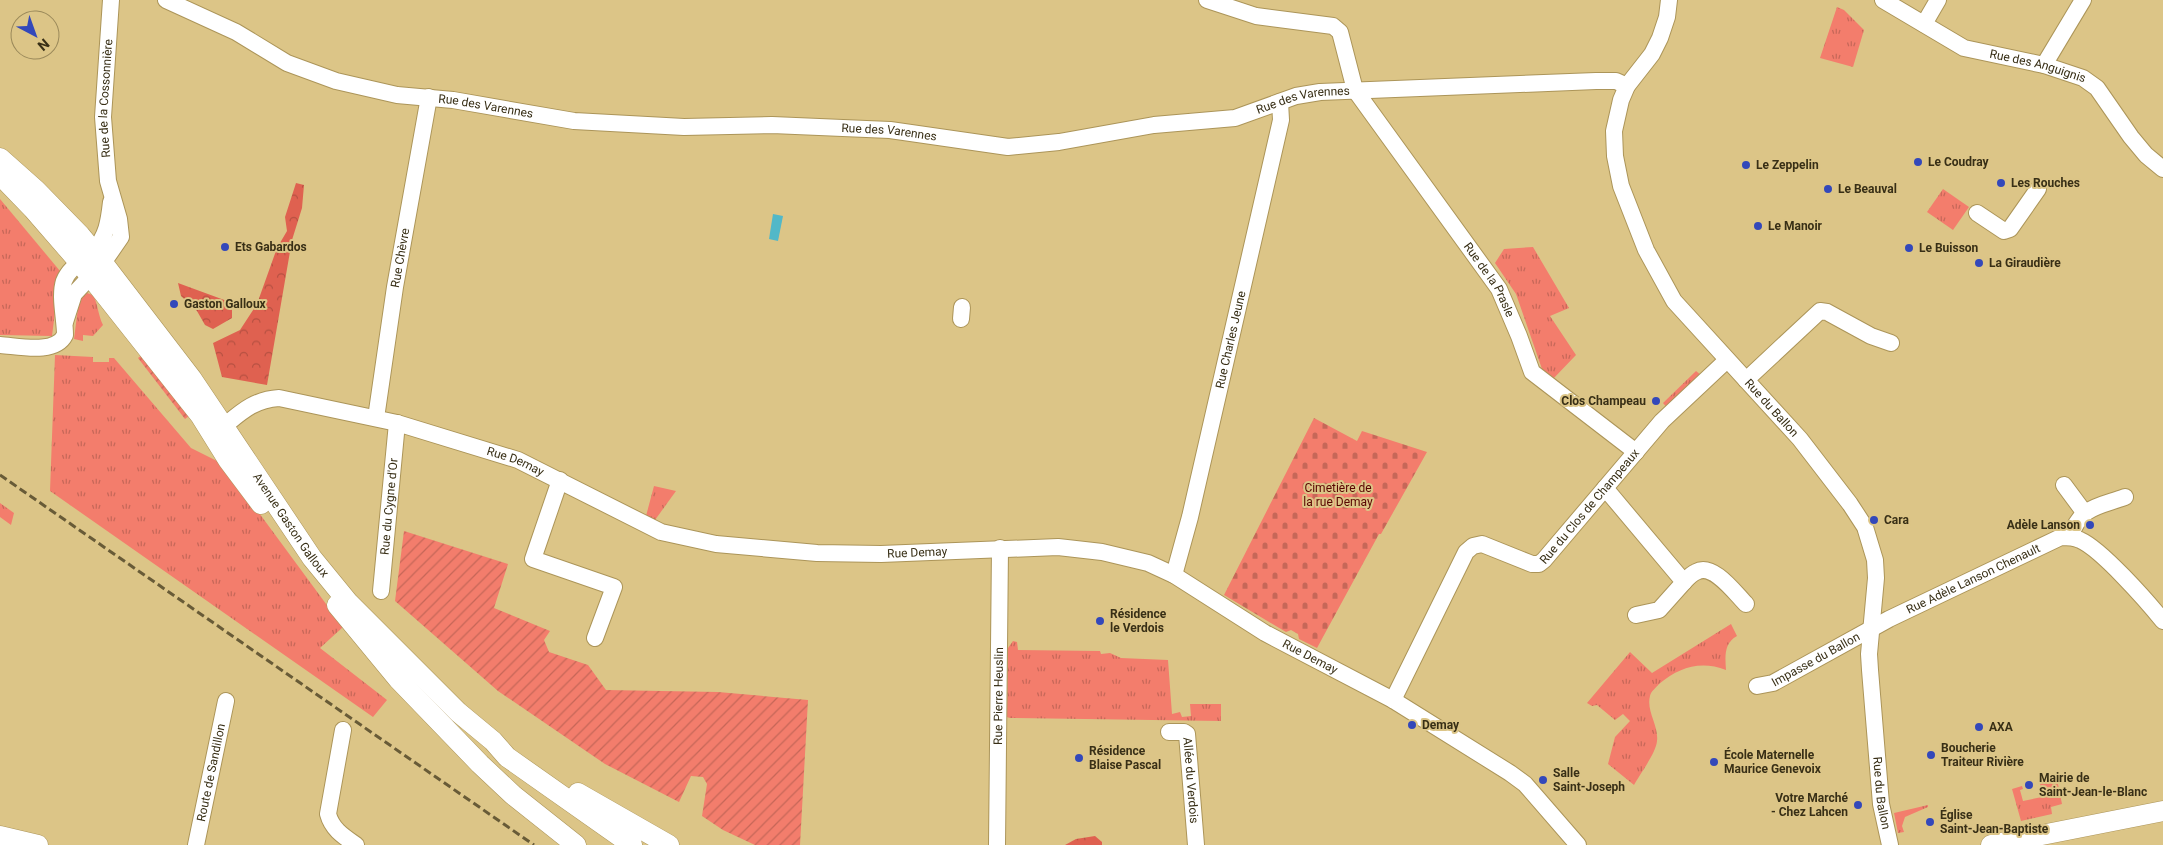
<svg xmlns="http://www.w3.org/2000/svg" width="2163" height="845" font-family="Roboto,sans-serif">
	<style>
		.grass { fill: url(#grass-tufts) }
		.forest { fill: url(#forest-crowns) }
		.cemetery { fill: url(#cemetery-stones) }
		.garden { fill: url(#garden-furrows) }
		.water { fill: #52b8c8 }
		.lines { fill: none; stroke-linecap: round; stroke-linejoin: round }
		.minor-casing { stroke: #ac9559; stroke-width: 18 }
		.major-casing { stroke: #ac9559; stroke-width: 21 }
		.minor { stroke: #fff; stroke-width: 16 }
		.major { stroke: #fff; stroke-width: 20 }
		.rail { stroke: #685b37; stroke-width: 3; stroke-dasharray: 8 4; stroke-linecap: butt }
		.poi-dot { fill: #3348ba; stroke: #dcc587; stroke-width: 2 }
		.labels { text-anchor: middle; stroke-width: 4; stroke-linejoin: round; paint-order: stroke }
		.street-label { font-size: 12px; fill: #382f16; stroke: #dcc587 }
		.poi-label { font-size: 12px; font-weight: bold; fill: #382f16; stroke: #dcc587; text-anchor: start }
		.park-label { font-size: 12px; fill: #580502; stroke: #dcc587 }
	</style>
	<defs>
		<pattern id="grass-tufts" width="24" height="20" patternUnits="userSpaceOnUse" patternTransform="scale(1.25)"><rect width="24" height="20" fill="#f37d6c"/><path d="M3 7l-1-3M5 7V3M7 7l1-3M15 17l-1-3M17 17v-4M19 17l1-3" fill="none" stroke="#c66758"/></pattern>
		<pattern id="forest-crowns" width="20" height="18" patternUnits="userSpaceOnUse" patternTransform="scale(1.25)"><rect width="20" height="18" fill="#df6150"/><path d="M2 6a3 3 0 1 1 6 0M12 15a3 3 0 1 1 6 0" fill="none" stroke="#b65041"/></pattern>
		<pattern id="cemetery-stones" width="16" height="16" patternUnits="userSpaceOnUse" patternTransform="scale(1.25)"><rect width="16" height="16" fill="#f37d6c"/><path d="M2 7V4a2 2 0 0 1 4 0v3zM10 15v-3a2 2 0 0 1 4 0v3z" fill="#c66758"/></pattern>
		<pattern id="garden-furrows" width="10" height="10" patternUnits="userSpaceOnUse" patternTransform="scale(1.25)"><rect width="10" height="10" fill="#f37d6c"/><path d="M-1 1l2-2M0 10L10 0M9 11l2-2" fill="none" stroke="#c66758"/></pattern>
	</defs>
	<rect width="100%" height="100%" fill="#dcc587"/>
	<!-- grass -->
	<g class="grass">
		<polygon points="1837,7 1844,10 1864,30 1853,67 1820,58"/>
		<polygon points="1943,189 1969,207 1953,230 1927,212"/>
		<polygon points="0,199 60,271 52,336 0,335"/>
		<polygon points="1533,247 1569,308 1550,316 1576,355 1553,379 1542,369 1516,294 1495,263 1504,249"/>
		<path d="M 87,293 L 93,295 C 98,304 98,315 103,325 L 93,336 L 83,335 L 83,341 L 74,339 L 79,300 Z"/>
		<polygon points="55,355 93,357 93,362 109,362 109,358 114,358 191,448 223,464 343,627 320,648 387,700 373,717 50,491"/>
		<polygon points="1696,371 1701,375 1668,409 1663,403"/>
		<polygon points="654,486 676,491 655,520 646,516"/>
		<polygon points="0,503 14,513 11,525 0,517"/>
		<path d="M 1731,624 L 1737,636 C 1724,643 1725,656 1726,670 C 1701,660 1679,667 1659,684 C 1656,688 1651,691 1650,696 C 1646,711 1659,726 1657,741 C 1656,753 1640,774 1634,785 L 1608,764 L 1615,737 L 1630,721 L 1623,714 L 1615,720 L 1597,705 L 1592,706 L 1587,703 L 1630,652 L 1652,673 Z"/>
		<polygon points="1013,641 1017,642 1018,650 1100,651 1101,654 1110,653 1121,658 1168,660 1172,714 1180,712 1182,717 1191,716 1190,704 1221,704 1221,721 1010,718 1007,717 1008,648"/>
		<polygon points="2057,779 2062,804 2051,807 2052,814 2021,821 2012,789 2022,786 2023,789 2020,790 2023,801 2042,797 2040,783"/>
		<polygon points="1928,805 1928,807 1905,817 1902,826 1904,832 1898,833 1894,813"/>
	</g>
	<!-- forest -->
	<g class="forest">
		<polygon points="296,183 304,185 302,208 292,240 267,385 222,377 213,343 240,330 257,304 277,248 287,231 285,217"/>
		<polygon points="178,283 227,301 232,310 232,318 213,329 205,325 197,311 181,296"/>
		<polygon points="1095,836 1102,842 1102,845 1065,845 1076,839"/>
	</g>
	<!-- cemetery -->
	<polygon class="cemetery" points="1314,418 1357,441 1362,431 1427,452 1381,534 1379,534 1317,648 1299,639 1298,634 1291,630 1286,632 1224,595"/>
	<!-- garden -->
	<g class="garden">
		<polygon points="143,354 189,416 185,419 138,358"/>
		<polygon points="404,531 508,564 494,608 550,631 544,640 549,652 588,665 606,690 718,692 808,700 800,845 755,845 723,830 702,816 707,784 703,777 691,776 679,802 605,764 498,691 395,601"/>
	</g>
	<!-- water -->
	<polygon class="water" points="773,214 783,216 778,241 769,239"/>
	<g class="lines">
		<!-- minor casing -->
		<g class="minor-casing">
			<g id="minor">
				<path id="s1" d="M 166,0 L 236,32 L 287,63 L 336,81 L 397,95 L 453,100 L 574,121 L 684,127 L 772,125 L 890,130 L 1008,147 L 1059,142 L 1154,125 L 1235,118 L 1296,96 L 1320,92 L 1596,81 L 1616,81 L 1627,86"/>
				<path id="s2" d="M 1207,0 L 1256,16 L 1333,26 L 1340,32 L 1355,90 L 1499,289 L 1519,336 L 1532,372 L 1636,452"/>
				<path id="s3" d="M 1669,0 L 1667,17 L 1660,38 L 1652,54 L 1627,86 L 1621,100 L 1614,131 L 1615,156 L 1621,186 L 1646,250 L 1674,301 L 1800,439 L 1850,504 L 1865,527 L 1875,560 L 1876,578 L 1869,654 L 1870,670 L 1881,804 L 1890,845"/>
				<path id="s4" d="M 1883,0 L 1964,48 L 2044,65 L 2083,78 L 2097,88 L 2131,137 L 2146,155 L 2163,169"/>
				<polyline points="1924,24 1938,0"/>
				<polyline points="2044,65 2083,0"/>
				<polyline points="1977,213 2004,231 2010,229 2038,189"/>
				<polyline points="961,319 962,307"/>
				<path id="s5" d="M 65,322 L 74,294 L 103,263 L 121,237 L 119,219 L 108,181 L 103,117 L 111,0"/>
				<path d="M 0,345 C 18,346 55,355 65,335 C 65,318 59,297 64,281 C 69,268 83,260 93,251 C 107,237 109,220 111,202"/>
				<polyline points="1746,380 1820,311 1827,312 1871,336 1891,343"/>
				<path id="s6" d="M 376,418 L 395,287 L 429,97"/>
				<path id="s7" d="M 214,434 C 237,417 249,400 279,398 L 397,423 L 518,460 L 661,532 L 716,544 L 817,553 L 881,554 L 1058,547 L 1102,552 L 1148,563 L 1174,575 L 1265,633 L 1393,700 L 1510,773 L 1525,784 L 1578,845"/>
				<polyline points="560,480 533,559 614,587 595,638"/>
				<polyline points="2064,485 2084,512"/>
				<polyline points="1605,488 1684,582 1659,610 1636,615"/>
				<path d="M 2070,537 C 2081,506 2097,507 2125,497"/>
				<path id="s8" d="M 1174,575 L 1190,517 L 1281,120 L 1280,102"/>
				<path d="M 1684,582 C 1687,579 1691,574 1696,572 C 1713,562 1735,593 1746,604"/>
				<path id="s9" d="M 381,591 L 397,423"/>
				<path id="s10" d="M 1757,686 L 1773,683 L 1889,619 L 2061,537 C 2068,537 2074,537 2080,540 C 2101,549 2147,601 2163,621"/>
				<path id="s11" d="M 1393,700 L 1466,552 L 1473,546 L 1482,544 L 1532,564 L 1539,564 L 1544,560 L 1662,421 L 1727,360"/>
				<path d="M 343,730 L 328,814 C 332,829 343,836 356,845"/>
				<path id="s12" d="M 1169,732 L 1184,732 L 1187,734 L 1196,845"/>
				<path id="s13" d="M 196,845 L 226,701"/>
				<path id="s14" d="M 997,845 L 1000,548"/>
			</g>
		</g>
		<!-- major casing -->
		<g class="major-casing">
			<g id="major">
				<path id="s15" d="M 0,158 L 36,190 L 80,235 L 103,263 L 192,379 L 312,558 L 348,602 L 458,712 L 493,741 L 507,757 L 632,845"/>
				<polyline points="0,175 33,209 79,262 200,415 228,460 261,504"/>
				<polyline points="337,605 398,679 480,764 513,795 576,845"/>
				<polyline points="578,793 669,845"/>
				<polyline points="0,836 38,845"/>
				<polyline points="1991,845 2163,811"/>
			</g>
		</g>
		<!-- minor -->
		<use href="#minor" class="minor"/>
		<!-- major -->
		<use href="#major" class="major"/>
		<!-- rail -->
		<polyline class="rail" points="0,475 534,845"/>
	</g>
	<!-- markers -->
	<g class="poi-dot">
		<circle cx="1918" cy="162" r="5"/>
		<circle cx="1746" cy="165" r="5"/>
		<circle cx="2001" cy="183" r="5"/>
		<circle cx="1828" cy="189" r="5"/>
		<circle cx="1758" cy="226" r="5"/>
		<circle cx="225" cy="247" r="5"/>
		<circle cx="1909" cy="248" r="5"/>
		<circle cx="1979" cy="263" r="5"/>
		<circle cx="174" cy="304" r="5"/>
		<circle cx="1656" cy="401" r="5"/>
		<circle cx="1874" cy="520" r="5"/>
		<circle cx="2090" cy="525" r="5"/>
		<circle cx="1100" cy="621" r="5"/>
		<circle cx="1412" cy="725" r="5"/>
		<circle cx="1979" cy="727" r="5"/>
		<circle cx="1931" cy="755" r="5"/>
		<circle cx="1079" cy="758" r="5"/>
		<circle cx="1714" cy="762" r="5"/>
		<circle cx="1543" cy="780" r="5"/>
		<circle cx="2029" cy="785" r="5"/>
		<circle cx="1858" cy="805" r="5"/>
		<circle cx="1930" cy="822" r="5"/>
	</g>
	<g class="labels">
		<!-- street labels -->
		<g class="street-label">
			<text dy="4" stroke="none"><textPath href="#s4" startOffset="170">Rue des Anguignis</textPath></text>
			<text dy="4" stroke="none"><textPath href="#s5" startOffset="244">Rue de la Cossonnière</textPath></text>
			<text dy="4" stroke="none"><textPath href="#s1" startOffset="1166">Rue des Varennes</textPath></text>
			<text dy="4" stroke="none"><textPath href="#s1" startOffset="341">Rue des Varennes</textPath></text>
			<text dy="4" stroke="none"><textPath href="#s1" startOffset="746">Rue des Varennes</textPath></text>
			<text dy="4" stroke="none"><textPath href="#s6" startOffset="162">Rue Chèvre</textPath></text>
			<text dy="4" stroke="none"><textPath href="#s2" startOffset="431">Rue de la Prasle</textPath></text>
			<text dy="4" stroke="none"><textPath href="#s8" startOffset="242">Rue Charles Jeune</textPath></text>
			<text dy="4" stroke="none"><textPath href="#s3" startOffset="472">Rue du Ballon</textPath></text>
			<text dy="4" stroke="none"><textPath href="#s7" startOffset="321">Rue Demay</textPath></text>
			<text dy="4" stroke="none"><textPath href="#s11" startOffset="321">Rue du Clos de Champeaux</textPath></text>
			<text dy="4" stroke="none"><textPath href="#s9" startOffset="85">Rue du Cygne d'Or</textPath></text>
			<text dy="4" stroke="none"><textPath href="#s15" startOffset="470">Avenue Gaston Galloux</textPath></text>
			<text dy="4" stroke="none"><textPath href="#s7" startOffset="741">Rue Demay</textPath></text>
			<text dy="4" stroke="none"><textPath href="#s10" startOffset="242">Rue Adèle Lanson Chenault</textPath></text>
			<text dy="4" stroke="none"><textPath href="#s7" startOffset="1161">Rue Demay</textPath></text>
			<text dy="4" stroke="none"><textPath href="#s10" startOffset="65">Impasse du Ballon</textPath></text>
			<text dy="4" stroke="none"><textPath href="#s14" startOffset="149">Rue Pierre Heuslin</textPath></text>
			<text dy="4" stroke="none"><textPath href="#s13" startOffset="74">Route de Sandillon</textPath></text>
			<text dy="4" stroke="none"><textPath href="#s12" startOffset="65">Allée du Verdois</textPath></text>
			<text dy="4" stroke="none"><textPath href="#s3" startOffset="892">Rue du Ballon</textPath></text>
		</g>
		<!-- poi labels -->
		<g class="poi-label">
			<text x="1928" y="166">Le Coudray</text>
			<text x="1756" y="169">Le Zeppelin</text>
			<text x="2011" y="187">Les Rouches</text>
			<text x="1838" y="193">Le Beauval</text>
			<text x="1768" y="230">Le Manoir</text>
			<text x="235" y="251">Ets Gabardos</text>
			<text x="1919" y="252">Le Buisson</text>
			<text x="1989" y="267">La Giraudière</text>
			<text x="184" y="308">Gaston Galloux</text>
			<text x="1646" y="405" text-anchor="end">Clos Champeau</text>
			<text x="1884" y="524">Cara</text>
			<text x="2080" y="529" text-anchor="end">Adèle Lanson</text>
			<text x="1110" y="618">Résidence<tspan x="1110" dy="14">le Verdois</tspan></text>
			<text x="1422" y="729">Demay</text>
			<text x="1989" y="731">AXA</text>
			<text x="1941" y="752">Boucherie<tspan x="1941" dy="14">Traiteur Rivière</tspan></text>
			<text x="1089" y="755">Résidence<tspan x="1089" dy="14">Blaise Pascal</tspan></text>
			<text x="1724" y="759">École Maternelle<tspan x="1724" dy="14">Maurice Genevoix</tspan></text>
			<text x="1553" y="777">Salle<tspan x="1553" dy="14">Saint-Joseph</tspan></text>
			<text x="2039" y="782">Mairie de<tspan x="2039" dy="14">Saint-Jean-le-Blanc</tspan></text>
			<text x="1848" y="802" text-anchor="end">Votre Marché<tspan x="1848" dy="14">- Chez Lahcen</tspan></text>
			<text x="1940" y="819">Église<tspan x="1940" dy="14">Saint-Jean-Baptiste</tspan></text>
		</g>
		<!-- park labels -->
		<g class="park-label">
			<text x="1338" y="492">Cimetière de<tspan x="1338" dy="14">la rue Demay</tspan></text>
		</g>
	</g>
	<!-- north arrow -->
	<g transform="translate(35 35) rotate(139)"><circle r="24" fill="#dcc587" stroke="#9a895a"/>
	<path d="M0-4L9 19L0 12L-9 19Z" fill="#3348ba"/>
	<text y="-8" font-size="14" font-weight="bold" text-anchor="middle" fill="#382f16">N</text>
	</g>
</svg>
